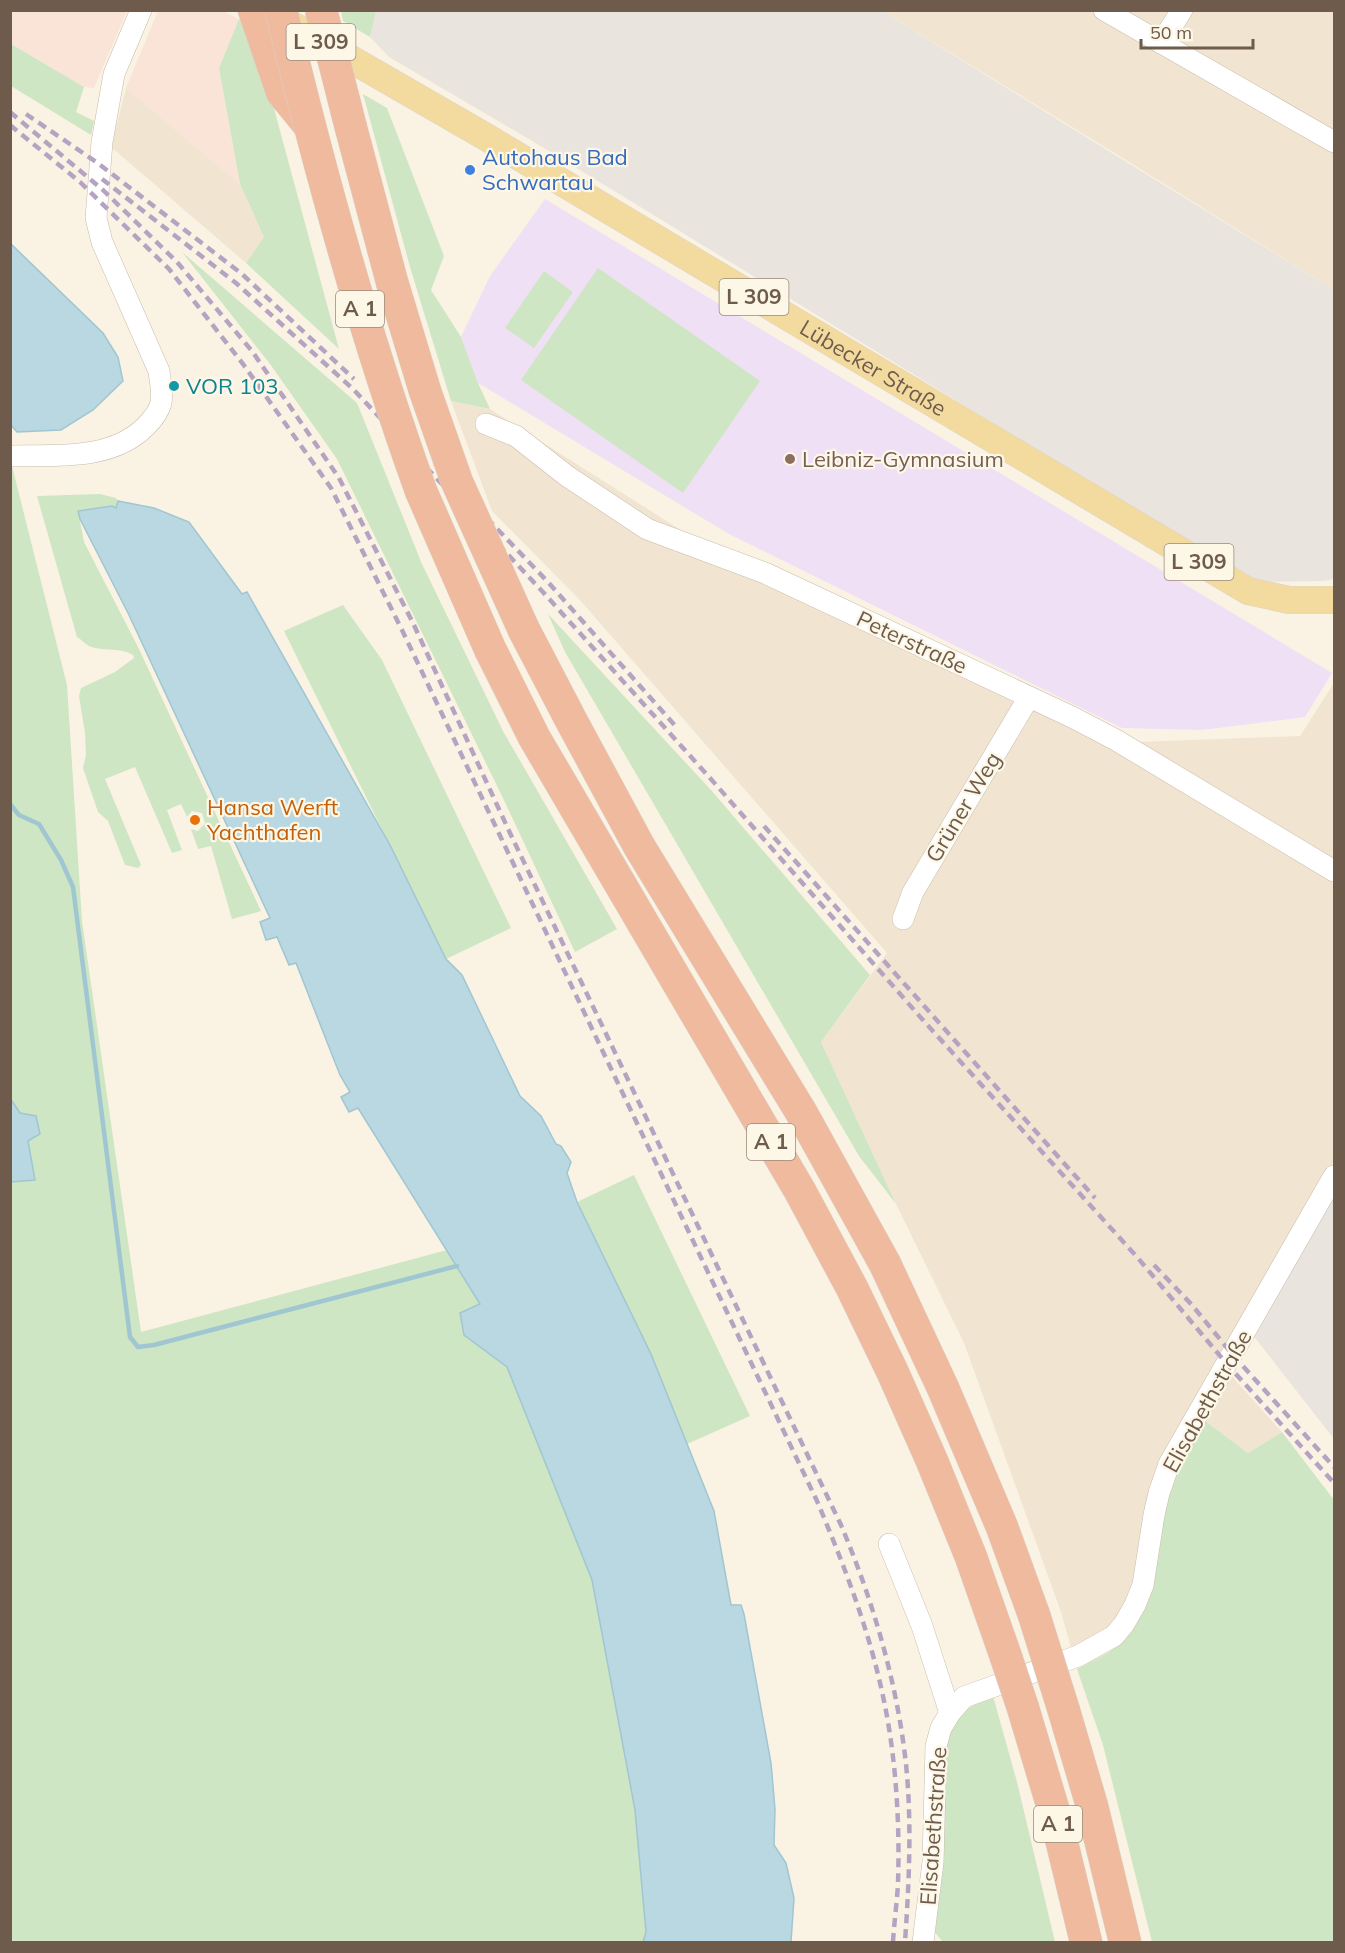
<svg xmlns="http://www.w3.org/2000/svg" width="1345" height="1953" font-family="Mulish,sans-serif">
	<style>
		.residential { fill: #f1e5d2 }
		.commercial { fill: #f9e4d7 }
		.industrial { fill: #e9e4dd }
		.education { fill: #f0e0f6 }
		.green { fill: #cee6c3 }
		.water { fill: #b9d8e1; stroke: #a0c6d2; stroke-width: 1.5 }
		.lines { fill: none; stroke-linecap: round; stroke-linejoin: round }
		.stream { stroke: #a0c6d2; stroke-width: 4.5 }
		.minor-casing { stroke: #c9bbaa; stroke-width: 22 }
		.major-casing { stroke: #dad4d0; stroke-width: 28 }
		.highway-casing { stroke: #dad4d0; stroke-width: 33 }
		.minor { stroke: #fff; stroke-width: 21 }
		.major { stroke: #f3dba0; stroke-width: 27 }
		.highway { stroke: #efba9e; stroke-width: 32 }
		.rail { stroke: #b6a3c2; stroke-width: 4.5; stroke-dasharray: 9 6; stroke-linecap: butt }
		.highway-bridge-casing { stroke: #dad4d0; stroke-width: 33; stroke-linecap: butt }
		.highway-bridge { stroke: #efba9e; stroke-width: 32 }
		.shop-dot { fill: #3f7fe0; stroke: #fdf7e8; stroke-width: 2 }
		.culture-dot { fill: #0f9aa8; stroke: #fdf7e8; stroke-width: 2 }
		.education-dot { fill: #8d6e63; stroke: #fdf7e8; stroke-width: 2 }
		.food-dot { fill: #e8710a; stroke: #fdf7e8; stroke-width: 2 }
		.labels { text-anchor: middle; stroke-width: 4.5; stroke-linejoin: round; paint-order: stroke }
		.shield { fill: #fdf7e8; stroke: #9a8a7a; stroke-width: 1.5 }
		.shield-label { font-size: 21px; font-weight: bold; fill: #6f5b4b }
		.shop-label { font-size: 22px; fill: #366cbe; stroke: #fdf7e8; text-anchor: start }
		.street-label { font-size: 22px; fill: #6f5b4b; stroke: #fdf7e8 }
		.culture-label { font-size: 22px; fill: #0d838f; stroke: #fdf7e8; text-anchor: start }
		.education-label { font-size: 22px; fill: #785e54; stroke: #fdf7e8; text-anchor: start }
		.food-label { font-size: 22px; fill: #c56008; stroke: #fdf7e8; text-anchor: start }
	</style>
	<rect width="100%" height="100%" fill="#faf3e3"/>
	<!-- residential -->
	<g class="residential">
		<polygon points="882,11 1334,11 1334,290 1121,157"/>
		<polygon points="126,88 240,184 264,237 246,263 111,147"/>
		<polygon points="451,401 490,409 684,532 1137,742 1300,736 1334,683 1334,1193 1228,1372 1282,1432 1248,1453 1202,1419 1148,1600 1131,1631 1108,1653 1077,1669 1061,1612 964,1343 896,1204 821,1042 887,953 579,599 492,511"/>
	</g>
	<!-- commercial -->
	<g class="commercial">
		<polygon points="11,11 127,11 94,88 84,87 11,44"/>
		<polygon points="158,11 223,11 239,19 219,68 240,184 126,88"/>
	</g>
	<!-- industrial -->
	<g class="industrial">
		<polygon points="376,11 882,11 1334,290 1334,579 1324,581 1253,582 544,148 389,57 370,37"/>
		<polygon points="1334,1193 1334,1439 1252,1334"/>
	</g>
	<!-- education -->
	<polygon class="education" points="545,199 1332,673 1305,717 1202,730 1122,728 729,534 478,383 461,337 490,276"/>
	<!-- green -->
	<g class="green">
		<polygon points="341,11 376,11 370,37 343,21"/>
		<polygon points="239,19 252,27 339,349 246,263 264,237 240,184 219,68"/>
		<polygon points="11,44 84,87 76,112 94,121 91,135 11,86"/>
		<polygon points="363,94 387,108 444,256 431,290 461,337 478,383 490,409 451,401 410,267"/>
		<polygon points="182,252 357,403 422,564 503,731 617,929 575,952 502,796 337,459 270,364"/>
		<polygon points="598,268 760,381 683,493 521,380"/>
		<polygon points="544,271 573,292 534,348 505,328"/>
		<polygon points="10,466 12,466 67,685 82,921 141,1332 447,1250 480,1304 464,1335 507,1367 592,1580 635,1811 646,1932 643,1942 11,1942 10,1182 35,1179 20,1113 11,1098"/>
		<path d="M 100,494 L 116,498 L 118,501 L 116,509 L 78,511 L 84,542 L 139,649 L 261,911 L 232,919 L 211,846 L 198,849 L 191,829 L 198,831 L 205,823 L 202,813 L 192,811 L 187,817 L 181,804 L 167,810 L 182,850 L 172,853 L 135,767 L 105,779 L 141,865 L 138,868 L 125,865 L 108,821 L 98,812 L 83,768 L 86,755 L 85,733 L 79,696 L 81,688 L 115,672 L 134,658 L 133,655 C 121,647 103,652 89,646 C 85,644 81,639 77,637 L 37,496 Z"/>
		<polygon points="343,605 382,660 511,928 446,959 284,631"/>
		<polygon points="548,614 711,790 870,975 821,1042 896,1204 859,1156 565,652"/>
		<polygon points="634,1175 750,1416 687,1444 651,1354 577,1202"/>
		<polygon points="1201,1418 1248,1453 1282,1432 1334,1500 1334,1942 1152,1942 1103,1745 1077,1669 1108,1653 1131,1631 1148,1600 1155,1575 1159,1532 1177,1459"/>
		<path d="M 993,1696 L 1017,1782 L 1055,1942 L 943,1942 L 932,1929 L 942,1748 C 955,1718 962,1708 993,1696 Z"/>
	</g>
	<!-- water -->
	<g class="water">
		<polygon points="10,243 103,333 118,357 123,381 93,410 61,430 17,432 11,425"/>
		<polygon points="118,501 154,508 189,522 242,594 247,592 390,845 446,959 462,975 520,1096 541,1116 556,1144 561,1146 571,1162 567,1173 577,1202 651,1354 714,1511 731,1605 741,1605 744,1614 771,1763 775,1809 774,1845 786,1863 794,1898 791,1942 643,1942 646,1932 635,1810 592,1580 507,1367 464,1335 460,1313 480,1304 358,1108 349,1112 341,1097 350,1092 340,1075 296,963 289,965 277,937 266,940 260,922 270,918 129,615 80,519 78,511 112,506 116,508"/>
		<polygon points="10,1098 20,1113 36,1116 40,1134 28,1141 35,1180 11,1182"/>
	</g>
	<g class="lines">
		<!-- stream -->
		<polyline class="stream" points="10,804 19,815 39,824 61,860 73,887 130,1337 138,1347 154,1345 457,1266"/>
		<!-- minor casing -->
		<g class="minor-casing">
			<g id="minor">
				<polyline points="1104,10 1334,142"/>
				<polyline points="1161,43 1182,10"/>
				<polyline points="486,424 516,436 567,476 647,529 765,573 1072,717 1116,740 1334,871"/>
				<path d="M 10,456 C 55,455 112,461 146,426 C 152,420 159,411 161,403 C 163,392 160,381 159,371 L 102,242 L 96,218 L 102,142 L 114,74 L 141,10"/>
				<polyline points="903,919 913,892 1029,697"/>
				<polyline points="889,1544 922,1626 950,1713"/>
				<polyline points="923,1942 933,1862 936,1746 941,1728 950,1713 964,1697 1078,1656 1114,1636 1124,1624 1135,1605 1143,1585 1154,1515 1159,1493 1169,1464 1334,1176"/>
			</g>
		</g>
		<!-- major casing -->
		<g class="major-casing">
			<g id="major">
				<path id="s1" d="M 271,13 L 486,137 L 1248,591 L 1289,600 L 1334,600"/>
			</g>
		</g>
		<!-- highway casing -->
		<g class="highway-casing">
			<g id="highway">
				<polyline points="254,10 282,92 309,125"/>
				<polyline points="351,128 392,282"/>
				<polyline points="421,491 490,649 534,737 800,1191 852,1288 893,1373 932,1461 971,1557 1006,1657"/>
				<polyline points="524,630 572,722 639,846 801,1112 885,1264 943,1388 1002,1527 1034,1615"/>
				<polyline points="1023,1708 1056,1818 1086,1942"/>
				<polyline points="1064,1711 1092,1806 1125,1942"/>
			</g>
		</g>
		<!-- minor -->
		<use href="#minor" class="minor"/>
		<!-- major -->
		<use href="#major" class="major"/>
		<!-- highway -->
		<use href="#highway" class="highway"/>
		<!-- rail -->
		<g class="rail">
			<path d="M 10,112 L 103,190 L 177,262 L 252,351 L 339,478 L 413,623 L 510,833 L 841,1525 C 873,1601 897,1682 906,1764 C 912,1823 909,1884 905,1942"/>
			<polyline points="26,114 99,164 242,274 354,379"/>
			<path d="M 10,125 L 80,182 L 169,269 L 243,364 L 331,488 L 402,630 L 817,1501 C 844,1565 870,1632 884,1701 C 896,1758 900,1824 898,1883 C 897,1903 894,1923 893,1942"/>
			<polyline points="102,179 236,283 353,389 542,591 710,778 922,1019 1137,1257 1226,1363 1334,1483"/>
			<polyline points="435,464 548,582 678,729"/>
			<polyline points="764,826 1095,1198"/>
			<polyline points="1154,1265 1192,1305 1232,1354 1334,1467"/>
		</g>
		<!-- highway-bridge casing -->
		<g class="highway-bridge-casing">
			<g id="highway-bridge">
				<path d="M 281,10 C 320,173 364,333 421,491"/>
				<polyline points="321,10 351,128"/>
				<polyline points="392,282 425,391 457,482 524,630"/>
				<polyline points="1034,1615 1064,1711"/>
				<polyline points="1006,1657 1023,1708"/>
			</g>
		</g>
		<!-- highway-bridge -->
		<use href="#highway-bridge" class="highway-bridge"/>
	</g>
	<!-- markers -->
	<circle class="shop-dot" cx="470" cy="170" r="6"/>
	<circle class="culture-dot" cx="174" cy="386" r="6"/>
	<circle class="education-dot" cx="790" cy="459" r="6"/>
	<circle class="food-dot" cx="195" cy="820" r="6"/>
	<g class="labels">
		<!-- shield labels -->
		<g class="shield">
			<rect x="286.5" y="24" width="69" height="36" rx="4.5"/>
			<rect x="719.5" y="279" width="69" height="36" rx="4.5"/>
			<rect x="336" y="291" width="48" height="36" rx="4.5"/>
			<rect x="1164.5" y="544" width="69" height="36" rx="4.5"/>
			<rect x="747" y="1124" width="48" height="36" rx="4.5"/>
			<rect x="1034" y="1806" width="48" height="36" rx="4.5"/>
		</g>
		<g class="shield-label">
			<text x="321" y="49">L 309</text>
			<text x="754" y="304">L 309</text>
			<text x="360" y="316">A 1</text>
			<text x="1199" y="569">L 309</text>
			<text x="771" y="1149">A 1</text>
			<text x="1058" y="1831">A 1</text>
		</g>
		<!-- shop labels -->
		<g class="shop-label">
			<text x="482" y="165">Autohaus Bad<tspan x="482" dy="25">Schwartau</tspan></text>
		</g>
		<!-- street labels -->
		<g class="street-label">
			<text dy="8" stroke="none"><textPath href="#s1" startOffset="699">Lübecker Straße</textPath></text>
			<text transform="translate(912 642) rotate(25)" y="8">Peterstraße</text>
			<text transform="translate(963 807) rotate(-59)" y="8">Grüner Weg</text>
			<text transform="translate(1207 1401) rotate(-61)" y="8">Elisabethstraße</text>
			<text transform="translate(933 1826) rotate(-86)" y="8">Elisabethstraße</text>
		</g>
		<!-- culture labels -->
		<g class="culture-label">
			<text x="186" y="394">VOR 103</text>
		</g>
		<!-- education labels -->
		<g class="education-label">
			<text x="802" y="467">Leibniz-Gymnasium</text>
		</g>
		<!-- food labels -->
		<g class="food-label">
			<text x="207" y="815">Hansa Werft<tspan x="207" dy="25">Yachthafen</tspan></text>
		</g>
	</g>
	<!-- border -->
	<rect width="1345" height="1953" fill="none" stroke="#6f5b4b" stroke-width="24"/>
	<!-- scale -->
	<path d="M1141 39v9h112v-9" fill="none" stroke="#6f5b4b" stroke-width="3"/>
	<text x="1150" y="39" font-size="18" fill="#6f5b4b" stroke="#fdf7e8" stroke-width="4.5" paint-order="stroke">50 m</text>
</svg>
